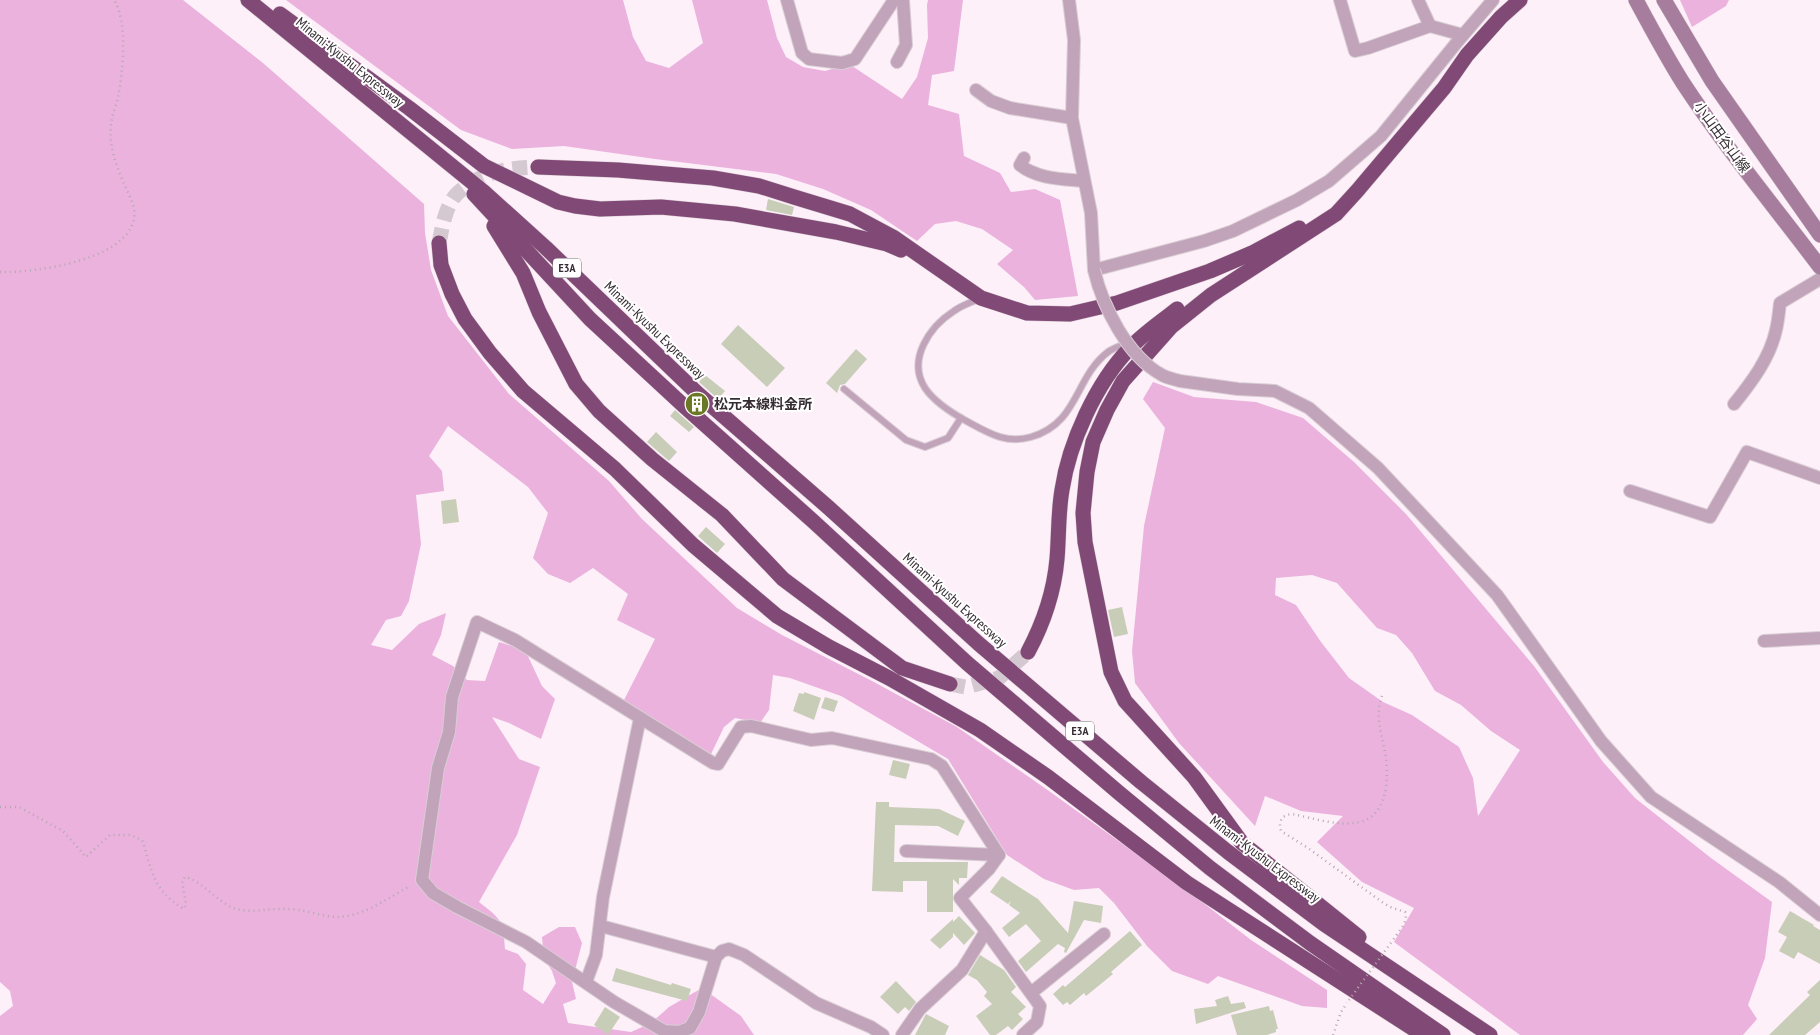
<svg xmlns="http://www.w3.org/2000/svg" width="1820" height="1035" font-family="'PT Sans Narrow','Noto Sans JP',sans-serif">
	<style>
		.green { fill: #ebb2dd; fill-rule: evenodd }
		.building { fill: #c8cdb7 }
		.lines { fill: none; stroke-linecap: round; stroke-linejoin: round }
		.highway-tunnel { stroke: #d5c9d1; stroke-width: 15; stroke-dasharray: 15 8; stroke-linecap: butt }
		.lane-casing { stroke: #d9cdd5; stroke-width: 8 }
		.street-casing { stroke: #d9cdd5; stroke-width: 14 }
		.secondary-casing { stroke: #d9cdd5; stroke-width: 16 }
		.highway-casing { stroke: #d9cdd5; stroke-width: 16 }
		.path { stroke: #b4a8b0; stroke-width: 2.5; stroke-dasharray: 1 4; stroke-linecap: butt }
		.lane { stroke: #c1a4b9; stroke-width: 6 }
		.street { stroke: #c1a4b9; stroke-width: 12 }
		.secondary { stroke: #a67d9c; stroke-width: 15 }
		.highway { stroke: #814975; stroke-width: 15 }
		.street-bridge-casing { stroke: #d9cdd5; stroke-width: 14; stroke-linecap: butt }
		.path-bridge { stroke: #b4a8b0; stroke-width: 2.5; stroke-dasharray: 1 4; stroke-linecap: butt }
		.street-bridge { stroke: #c1a4b9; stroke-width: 12 }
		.labels { text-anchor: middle; stroke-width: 4; stroke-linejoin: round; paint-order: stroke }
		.shield { fill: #fff; stroke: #726c70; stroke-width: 1 }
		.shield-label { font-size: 12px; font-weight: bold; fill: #362d33 }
		.street-label { font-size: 14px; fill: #362d33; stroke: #fff }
		.poi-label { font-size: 14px; font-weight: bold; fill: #362d33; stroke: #fff; text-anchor: start }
	</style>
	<rect width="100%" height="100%" fill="#fdf0f9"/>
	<!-- green -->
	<g class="green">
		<path d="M 0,0 L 183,0 L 263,63 L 424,204 L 425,233 L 431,270 L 448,316 L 509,394 L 609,481 L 642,519 L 737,608 L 782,635 L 872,681 L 957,727 L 1049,791 L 1188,891 L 1251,940 L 1327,990 L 1327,1008 L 1302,1006 L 1218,976 L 1208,984 L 1172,971 L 1147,946 L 1114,903 L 1099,888 L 1074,890 L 1044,879 L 1007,855 L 948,759 L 841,696 L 790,678 L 773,675 L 769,710 L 760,723 L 735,718 L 724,727 L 711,754 L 699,755 L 624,700 L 655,639 L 617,620 L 628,594 L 593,568 L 570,583 L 548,574 L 533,558 L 548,513 L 528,487 L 448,426 L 429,456 L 442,471 L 444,491 L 416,495 L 421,544 L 409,601 L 401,616 L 386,620 L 371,645 L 392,650 L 419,624 L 446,613 L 441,635 L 432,655 L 453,666 L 467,680 L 485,681 L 499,642 L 525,650 L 542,686 L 555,699 L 541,739 L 509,723 L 492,717 L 519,759 L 540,767 L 517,835 L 479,902 C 502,920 503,920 505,949 L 518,954 L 526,964 L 523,990 L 543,1004 L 556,983 L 552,971 L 544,958 L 542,937 L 559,927 L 575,927 L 582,943 L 572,982 L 576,999 L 563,1004 L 568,1023 L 631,1032 L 651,1023 L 669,1007 L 702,988 L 741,1016 L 754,1035 L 0,1035 L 0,1016 L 13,1006 L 10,991 L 0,982 Z"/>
		<polygon points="286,0 623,0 633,37 646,61 669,68 703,43 692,0 767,0 777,38 786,57 803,67 825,71 849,64 902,99 917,77 928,38 927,5 928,0 963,0 954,71 932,75 928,105 959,114 964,156 1000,173 1011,192 1035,189 1060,200 1078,296 1035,300 1024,287 997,264 1013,250 982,229 956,221 935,224 917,241 871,210 823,189 776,174 655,159 564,146 512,149 461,130"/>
		<polygon points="1680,0 1729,0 1726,6 1692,27"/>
		<path d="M 1153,382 L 1194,397 L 1256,402 L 1303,418 L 1354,462 L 1406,514 L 1534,666 L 1603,762 L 1635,798 L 1711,858 L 1772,902 L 1765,958 L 1748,1005 L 1757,1019 L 1743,1035 L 1520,1035 L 1394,942 L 1414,908 L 1362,882 L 1317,842 L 1343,816 L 1301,811 L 1265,796 L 1255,826 L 1179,743 L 1135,683 L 1132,651 L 1144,526 L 1165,428 L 1143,399 ZM 1312,575 L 1337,583 L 1377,628 L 1396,635 L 1412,653 L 1435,691 L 1461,705 L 1491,731 L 1520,750 L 1478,816 L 1473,778 L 1459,747 L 1412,715 L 1383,702 L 1349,678 L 1321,642 L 1296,605 L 1275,595 L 1276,578 Z"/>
	</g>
	<!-- building -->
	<g class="building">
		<polygon points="768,199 794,207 792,215 766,210"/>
		<polygon points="738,325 785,368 767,387 721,344"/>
		<polygon points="856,349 867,359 845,384 840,385 837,393 826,383"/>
		<polygon points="705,375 725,391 718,399 699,382"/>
		<polygon points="675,410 694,427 689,432 670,416"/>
		<polygon points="656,432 677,452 669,461 647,442"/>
		<polygon points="456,499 459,522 443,524 441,501"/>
		<polygon points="706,527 725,544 717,553 698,536"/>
		<polygon points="1122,607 1128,634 1114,637 1108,610"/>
		<polygon points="804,692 821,698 814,720 793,711 799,693 804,694"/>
		<polygon points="825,697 838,701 834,712 821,708"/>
		<polygon points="893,760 910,764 906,779 889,775"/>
		<polygon points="876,802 889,802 889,807 939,809 965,821 958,836 938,826 895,825 894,862 968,862 967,878 959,878 959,885 953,879 953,912 927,912 927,881 903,881 903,892 872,891"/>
		<polygon points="1002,876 1038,899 1068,933 1074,901 1103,906 1101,923 1084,920 1066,953 1064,952 1065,948 1058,944 1026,972 1018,961 1041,941 1026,924 1009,937 1002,928 1020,913 1009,905 1011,901 1008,904 990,892"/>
		<polygon points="1790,911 1814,925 1813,926 1820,930 1820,964 1798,952 1794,959 1779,951 1787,937 1778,932"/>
		<polygon points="959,916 975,933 964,945 953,933 953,937 940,949 930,940 953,919 953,922"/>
		<polygon points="1130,931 1142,945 1111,972 1113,974 1086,996 1084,993 1070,1005 1067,1002 1063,1005 1053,994 1063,985 1065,987"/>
		<polygon points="980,955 1004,970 1016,987 1011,992 1026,1007 1018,1014 1023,1019 1012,1030 1008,1026 996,1035 990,1035 976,1016 992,1004 984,996 987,992 977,980 968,975"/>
		<polygon points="616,968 671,985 672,983 691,989 687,1001 612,981"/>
		<polygon points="1820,980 1820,1022 1805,1035 1769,1035 1810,995 1807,992"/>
		<polygon points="896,981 916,1002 909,1011 905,1007 898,1014 880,997"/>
		<polygon points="1228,996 1231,1004 1244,1002 1246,1008 1196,1024 1194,1009 1217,1006 1215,1000"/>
		<polygon points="1269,1006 1270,1011 1273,1010 1278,1029 1276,1029 1276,1032 1267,1035 1237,1035 1231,1015"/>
		<polygon points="605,1007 620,1017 608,1035 594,1025"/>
		<polygon points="926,1014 949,1026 945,1035 915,1035"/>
	</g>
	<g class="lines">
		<!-- highway-tunnel -->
		<g class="highway-tunnel">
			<path d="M 439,243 C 442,229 444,214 451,202 C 455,194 461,190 468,185 C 490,170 512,168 538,167"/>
			<polyline points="950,684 966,687 999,678 1028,652"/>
		</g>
		<!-- lane casing -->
		<g class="lane-casing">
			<g id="lane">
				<path d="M 981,298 C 972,302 962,305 954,311 C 929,327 907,360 925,388 C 935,403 955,415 970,423 C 990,434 1008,444 1031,437 C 1079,423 1074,378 1108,352 C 1113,348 1122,345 1128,343"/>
				<polyline points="844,389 906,440 925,447 948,438 961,418"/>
			</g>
		</g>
		<!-- street casing -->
		<g class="street-casing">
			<g id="street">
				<polyline points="787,0 802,53 809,59 842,63 855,59 894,0"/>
				<polyline points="1069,0 1074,40 1072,118 1091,213 1094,270 1204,241 1233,231 1297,200 1329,181 1381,136 1458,41 1493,0"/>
				<polyline points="1340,0 1355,51 1368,48 1430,26 1418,0"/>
				<polyline points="1430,26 1463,35"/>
				<polyline points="897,62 906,45 903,0"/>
				<polyline points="976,90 991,101 1010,108 1072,118"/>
				<path d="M 1024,158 L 1020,165 C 1037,179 1063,179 1084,181"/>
				<polyline points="1180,381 1238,389 1275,391 1309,408 1378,468 1497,595 1601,741 1651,797 1779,882 1820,915"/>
				<path d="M 1734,404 C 1751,383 1770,358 1776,330 C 1778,322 1779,312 1780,303 L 1820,279"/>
				<polyline points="1630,491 1710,517 1747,452 1820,478"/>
				<polyline points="1764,641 1820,638"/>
				<polyline points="906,851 999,855"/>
				<polyline points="601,926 716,957"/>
				<polyline points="586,982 596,955 603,897 640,718"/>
				<polyline points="1031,993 1104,934"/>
				<polyline points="883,1035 871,1027 816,1003 744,955 729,949 722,951 716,957 699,1012 690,1028 679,1032 664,1031 614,1002 526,942 457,907 433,893 422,880 438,768 449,732 452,697 477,622 515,640 713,763 718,764 741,727 751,726 811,740 832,738 931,759 942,766 999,855 989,869 960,898 986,931"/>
				<polyline points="902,1035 920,1009 962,970 986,931 1040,1006 1037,1022 1023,1035"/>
			</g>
		</g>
		<!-- secondary casing -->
		<g class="secondary-casing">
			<g id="secondary">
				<path d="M 1636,0 C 1651,28 1666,56 1683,83 C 1725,147 1774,206 1820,267"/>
				<polyline points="1664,0 1712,81 1820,235"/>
			</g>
		</g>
		<!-- highway casing -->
		<g class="highway-casing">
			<g id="highway">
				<polyline points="248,0 484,192 546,248 697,393 829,508 979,644 1141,782 1228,852 1324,924 1490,1035"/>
				<polyline points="280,14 409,108 484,166 558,202 575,206 600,209 661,207 735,214 836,232 887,244 901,250"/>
				<polyline points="538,167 618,170 713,178 759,186 794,197 850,214 893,237 981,298 1027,313 1070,314 1117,303 1210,271 1252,253 1299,228"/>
				<polyline points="474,194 590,319 684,406 814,522 967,663 1118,792 1210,868 1310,943 1443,1035"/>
				<polyline points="494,226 523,273 539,312 576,384 599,411 652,459 722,515 783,579 902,668 950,684"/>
				<polyline points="439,243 441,265 452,294 465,319 490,353 523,391 615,469 693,545 777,616 829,647 889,678 980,730 1048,777 1187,883 1423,1035"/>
				<path d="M 1028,652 C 1044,622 1054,593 1057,559 C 1059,536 1058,513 1062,490 C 1069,443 1096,383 1130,348 C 1144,333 1161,322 1177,309"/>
				<polyline points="1359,937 1242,843 1194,777 1125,701 1111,672 1085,542 1083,513 1087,472 1093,442 1107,410 1123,381 1171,327 1211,295 1336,214 1357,191 1444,88 1467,55 1501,17 1520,0"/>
			</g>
		</g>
		<!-- path -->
		<g class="path">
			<path d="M 0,272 C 35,273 141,259 134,209 C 133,202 129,195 126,188 C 116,166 107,143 112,119 C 113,111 117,104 118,97 C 123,72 128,21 114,0"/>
			<path d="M 1382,696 C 1375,715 1381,733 1385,752 C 1389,775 1389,815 1360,822 C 1339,827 1313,818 1292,814 C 1282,815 1278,821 1281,831 L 1308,848 L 1382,902 L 1390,907 L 1405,912 C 1409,922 1398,932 1393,940"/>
			<path d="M 0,807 L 19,807 L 63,831 L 86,857 L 110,835 L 130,835 L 142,840 C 153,872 152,890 184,909 L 186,904 L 182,881 L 185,877 C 199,879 217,901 233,908 C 250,914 270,908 287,909 C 303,909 320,916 336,917 C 363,917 388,898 410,886"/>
			<polyline points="1333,1035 1341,1012 1347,1003"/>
		</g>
		<!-- lane -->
		<use href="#lane" class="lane"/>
		<!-- street -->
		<use href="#street" class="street"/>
		<!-- secondary -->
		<use href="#secondary" class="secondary"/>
		<!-- highway -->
		<use href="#highway" class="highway"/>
		<!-- street-bridge casing -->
		<g class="street-bridge-casing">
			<path id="street-bridge" d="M 1094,270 C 1103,307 1127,356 1162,375 C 1167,378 1174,379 1180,381"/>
		</g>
		<!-- path-bridge -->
		<polyline class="path-bridge" points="1349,1000 1393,940"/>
		<!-- street-bridge -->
		<use href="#street-bridge" class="street-bridge"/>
	</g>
	<!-- icons -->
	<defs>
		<g id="building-disc" transform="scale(1.25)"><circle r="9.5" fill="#6b7925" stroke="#fff"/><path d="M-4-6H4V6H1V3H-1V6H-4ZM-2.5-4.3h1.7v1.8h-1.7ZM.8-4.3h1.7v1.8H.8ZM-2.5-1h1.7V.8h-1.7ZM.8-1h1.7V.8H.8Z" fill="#fff"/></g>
	</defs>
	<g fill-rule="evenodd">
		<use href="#building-disc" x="697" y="404"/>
	</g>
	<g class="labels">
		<!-- shield labels -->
		<g class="shield">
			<rect x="553" y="258.5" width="28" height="19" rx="4"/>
			<rect x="1066" y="721.5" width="28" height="19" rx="4"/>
		</g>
		<g class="shield-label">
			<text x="567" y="272">E3A</text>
			<text x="1080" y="735">E3A</text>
		</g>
		<!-- street labels -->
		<g class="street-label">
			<text transform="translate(350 62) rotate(39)" y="5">Minami-Kyushu Expressway</text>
			<text transform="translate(1722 137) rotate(54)" y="5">小山田谷山線</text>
			<text transform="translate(655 330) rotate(44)" y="5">Minami-Kyushu Expressway</text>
			<text transform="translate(955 600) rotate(42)" y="5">Minami-Kyushu Expressway</text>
			<text transform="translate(1265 859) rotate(37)" y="5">Minami-Kyushu Expressway</text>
		</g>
		<!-- poi labels -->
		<g class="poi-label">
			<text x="714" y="409">松元本線料金所</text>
		</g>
	</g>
</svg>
